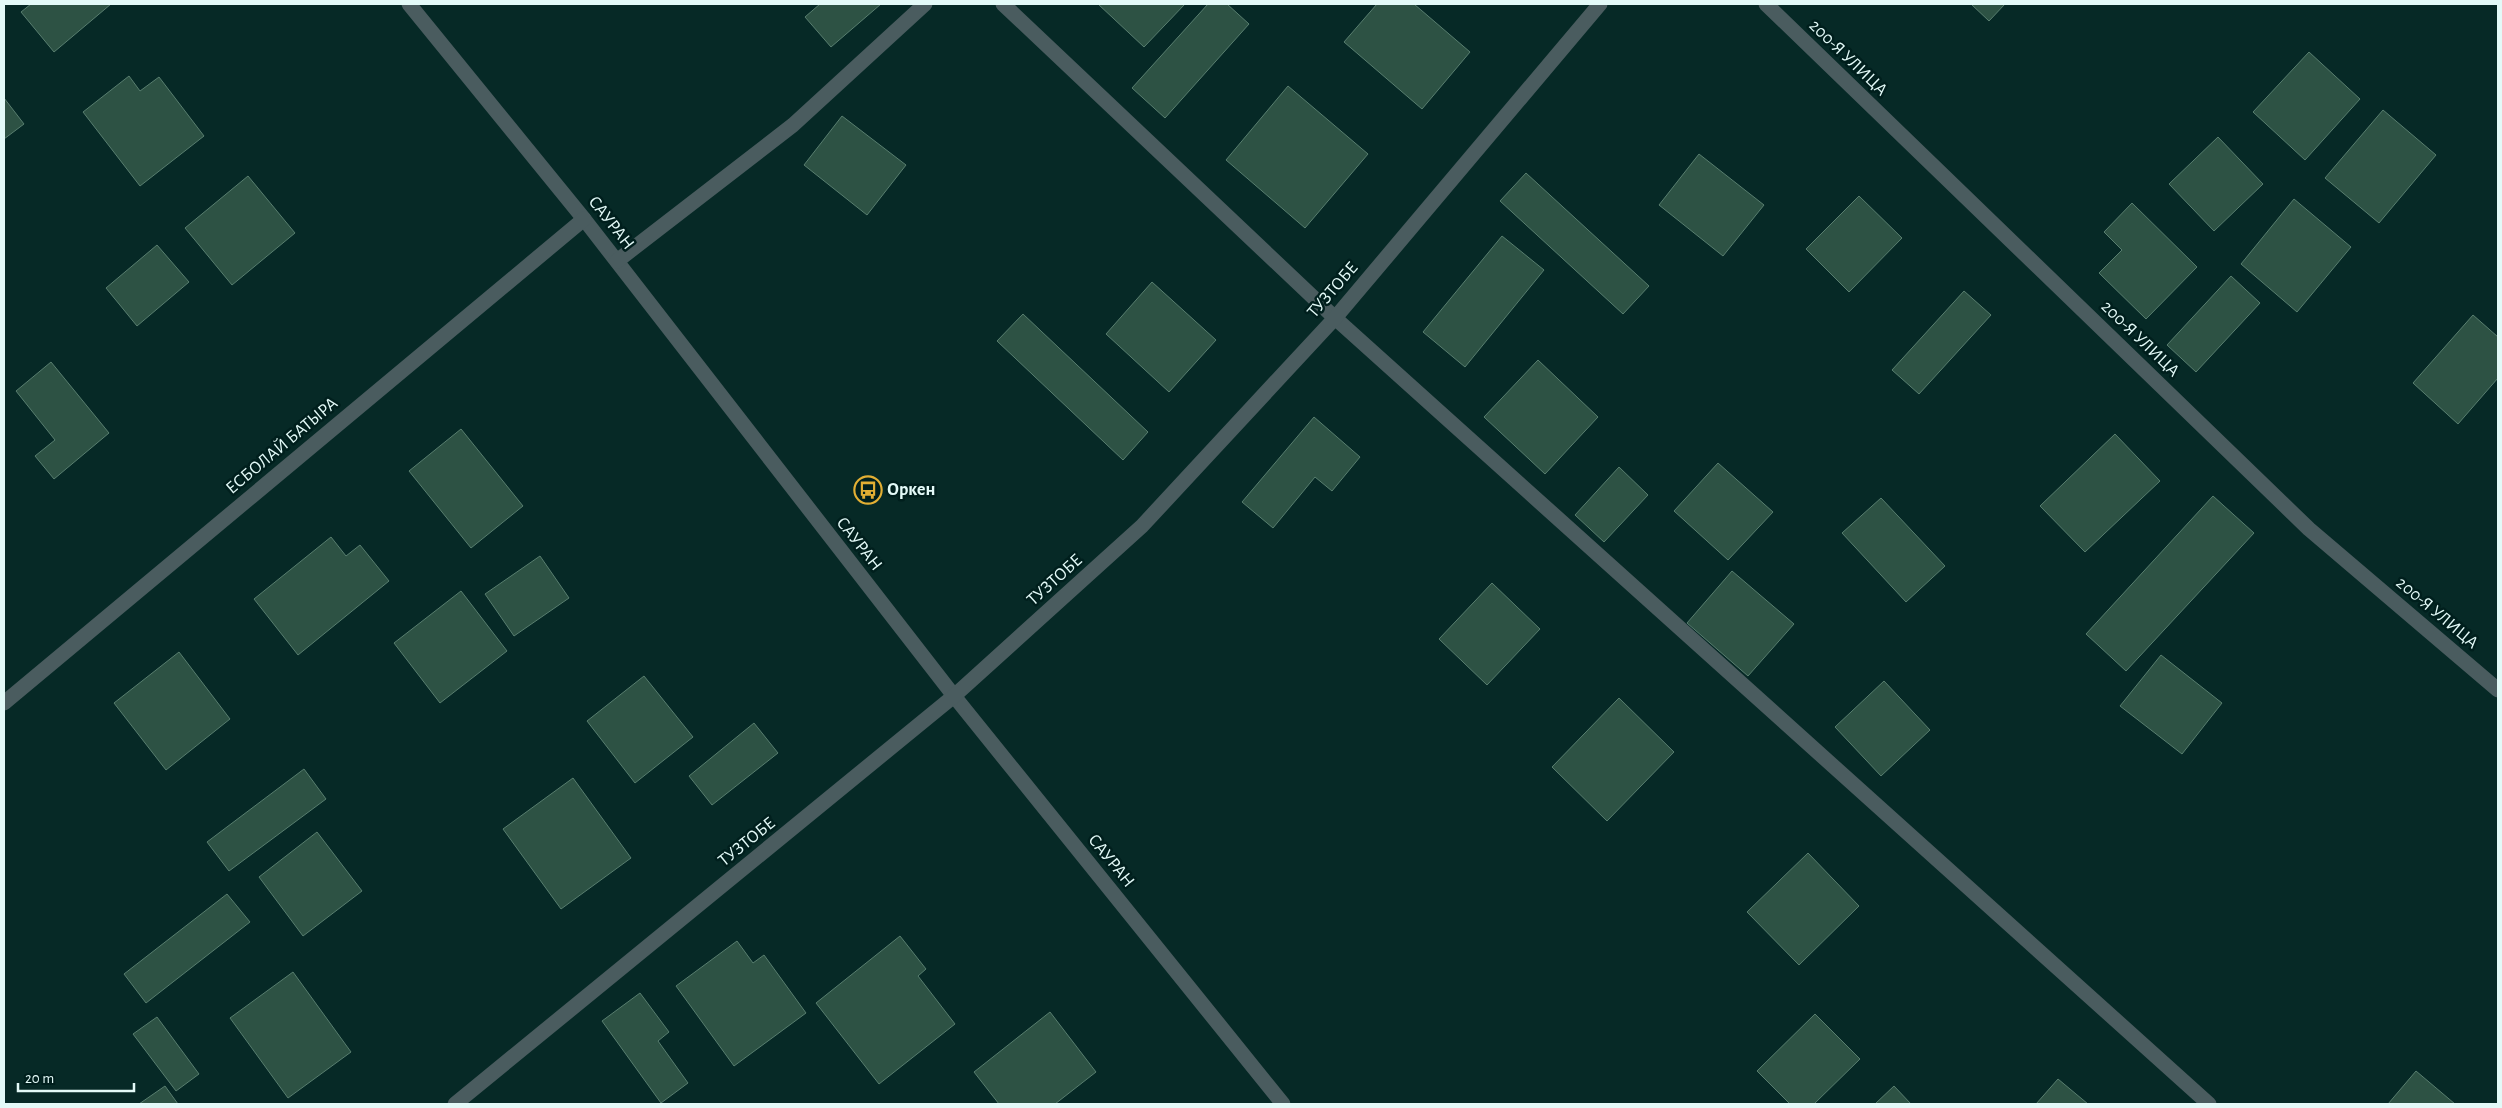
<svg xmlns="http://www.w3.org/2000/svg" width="2502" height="1108" font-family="'Alegreya Sans',sans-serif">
	<rect width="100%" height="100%" fill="#062926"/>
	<g fill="#2d5244" stroke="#587e6f">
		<path d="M31 4H111L54 52 21 12Z"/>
		<path d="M820 4H881L831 47 805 17Z"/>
		<path d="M1098 4H1185L1144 47Z"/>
		<path d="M1208 4H1227L1249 24 1165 118 1132 88Z"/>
		<path d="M1377 4H1414L1470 52 1422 109 1344 42Z"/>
		<path d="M1971 4H2005L1989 21Z"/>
		<path d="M2309 52 2360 99 2305 160 2253 112Z"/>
		<path d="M129 76 140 91 159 77 204 136 140 186 83 112Z"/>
		<path d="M1288 86 1368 154 1305 228 1226 160Z"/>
		<path d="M4 98 24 124 4 139Z"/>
		<path d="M2383 110 2436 155 2379 223 2325 178Z"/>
		<path d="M842 116 906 165 867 215 804 165Z"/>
		<path d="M2218 137 2263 184 2214 231 2169 184Z"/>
		<path d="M1699 154 1764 205 1723 256 1659 205Z"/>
		<path d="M1526 173 1649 286 1623 314 1500 201Z"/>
		<path d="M248 176 295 233 232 285 185 228Z"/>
		<path d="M1859 196 1902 238 1849 292 1806 249Z"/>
		<path d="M2294 199 2351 247 2297 312 2241 264Z"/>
		<path d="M2132 203 2197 267 2146 319 2099 273 2122 250 2104 232Z"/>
		<path d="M1502 236 1544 270 1465 367 1423 332Z"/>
		<path d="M157 245 189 282 137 326 106 288Z"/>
		<path d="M2231 276 2260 303 2196 372 2167 345Z"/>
		<path d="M1152 282 1216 340 1169 392 1106 334Z"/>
		<path d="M1964 291 1991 315 1919 394 1892 370Z"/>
		<path d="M1023 314 1148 432 1123 460 997 341Z"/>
		<path d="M2473 315 2498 337V378L2458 424 2413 383Z"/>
		<path d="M1538 360 1598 417 1545 474 1484 417Z"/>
		<path d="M51 362 109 433 54 479 35 456 55 440 16 391Z"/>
		<path d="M1314 417 1360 457 1332 491 1315 477 1273 528 1242 502Z"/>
		<path d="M461 429 523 506 471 548 409 471Z"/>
		<path d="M2115 434 2160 481 2085 552 2040 506Z"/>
		<path d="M1718 463 1773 512 1728 560 1674 511Z"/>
		<path d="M1619 467 1648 495 1604 542 1575 515Z"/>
		<path d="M2213 496 2254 533 2126 671 2086 634Z"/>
		<path d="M1881 498 1945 566 1906 602 1842 533Z"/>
		<path d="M331 537 346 556 360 545 389 581 298 655 254 599Z"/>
		<path d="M540 556 569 598 514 636 485 594Z"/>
		<path d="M1732 571 1794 624 1748 676 1687 623Z"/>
		<path d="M1492 583 1540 629 1487 685 1439 639Z"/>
		<path d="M461 591 507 651 440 703 394 643Z"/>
		<path d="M179 652 230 719 166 770 114 703Z"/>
		<path d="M2161 655 2222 703 2182 754 2120 706Z"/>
		<path d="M644 676 693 737 635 783 587 721Z"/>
		<path d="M1884 681 1930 730 1881 776 1835 727Z"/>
		<path d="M1619 698 1674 752 1607 821 1552 767Z"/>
		<path d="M754 723 778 753 712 805 689 776Z"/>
		<path d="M304 769 326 799 229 871 207 842Z"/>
		<path d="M573 778 631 858 561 909 503 829Z"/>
		<path d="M317 832 362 891 303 936 259 877Z"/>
		<path d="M1808 853 1859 906 1799 965 1747 912Z"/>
		<path d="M227 894 250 922 146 1003 124 974Z"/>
		<path d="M900 936 926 969 918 976 955 1024 879 1084 816 1003Z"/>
		<path d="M737 941 753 963 764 955 806 1013 734 1066 676 986Z"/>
		<path d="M293 972 351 1052 288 1098 230 1018Z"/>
		<path d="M640 993 669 1032 658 1041 688 1083 661 1103 602 1021Z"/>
		<path d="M1050 1012 1096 1072 1055 1104H999L974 1072Z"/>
		<path d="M1815 1014 1860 1059 1814 1104H1790L1757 1071Z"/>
		<path d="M157 1017 199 1074 176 1091 133 1034Z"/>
		<path d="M2416 1071 2455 1104H2388Z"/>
		<path d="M2058 1079 2088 1104H2036Z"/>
		<path d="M165 1086 178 1104H139Z"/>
		<path d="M1894 1086 1911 1104H1875Z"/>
	</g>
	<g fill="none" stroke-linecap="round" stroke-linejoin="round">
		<g stroke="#4a5c5f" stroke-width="15">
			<path d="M409 4 584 219 954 696 1283 1104"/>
			<path d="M1003 4 1335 318 2209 1104"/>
			<path d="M1766 4 2309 529 2498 690"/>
			<path d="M617 261 793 125 925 4"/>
			<path d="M4 703 584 219"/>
			<path d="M455 1104 954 696 1142 526 1335 318 1600 4"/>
		</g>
	</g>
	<defs>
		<g id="bus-ring" transform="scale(1.4375)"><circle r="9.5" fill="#001f1d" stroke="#e2af34" stroke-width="1.5"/><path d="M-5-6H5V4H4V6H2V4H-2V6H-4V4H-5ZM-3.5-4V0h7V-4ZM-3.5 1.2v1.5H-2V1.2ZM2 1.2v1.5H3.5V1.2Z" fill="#e2af34"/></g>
	</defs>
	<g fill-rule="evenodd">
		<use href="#bus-ring" x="868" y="490"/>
	</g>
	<g text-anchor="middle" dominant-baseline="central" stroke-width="5" stroke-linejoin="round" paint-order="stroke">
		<g font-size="18" fill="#e3faf8" stroke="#001f1d">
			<text transform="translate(1848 58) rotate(44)">200-Я УЛИЦА</text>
			<text transform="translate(611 223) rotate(52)">САУРАН</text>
			<text transform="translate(1333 290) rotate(-49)">ТУЗТОБЕ</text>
			<text transform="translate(2140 339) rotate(44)">200-Я УЛИЦА</text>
			<text transform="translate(282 446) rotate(-40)">ЕСБОЛАЙ БАТЫРА</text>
			<text transform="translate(859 544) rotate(52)">САУРАН</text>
			<text transform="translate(1055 580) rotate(-42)">ТУЗТОБЕ</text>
			<text transform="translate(2437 613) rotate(40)">200-Я УЛИЦА</text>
			<text transform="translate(747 842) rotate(-39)">ТУЗТОБЕ</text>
			<text transform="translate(1111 861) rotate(51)">САУРАН</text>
		</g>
		<g font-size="18" font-weight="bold" fill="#e3faf8" stroke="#001f1d" text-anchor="start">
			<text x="887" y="490">Оркен</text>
		</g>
	</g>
	<rect width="2502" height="1108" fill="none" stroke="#e3faf8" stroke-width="10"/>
	<path d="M18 1083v8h116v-8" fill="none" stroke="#e3faf8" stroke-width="2.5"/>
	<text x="25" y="1083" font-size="15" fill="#e3faf8" stroke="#001f1d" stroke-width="4" paint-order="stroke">20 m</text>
</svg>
